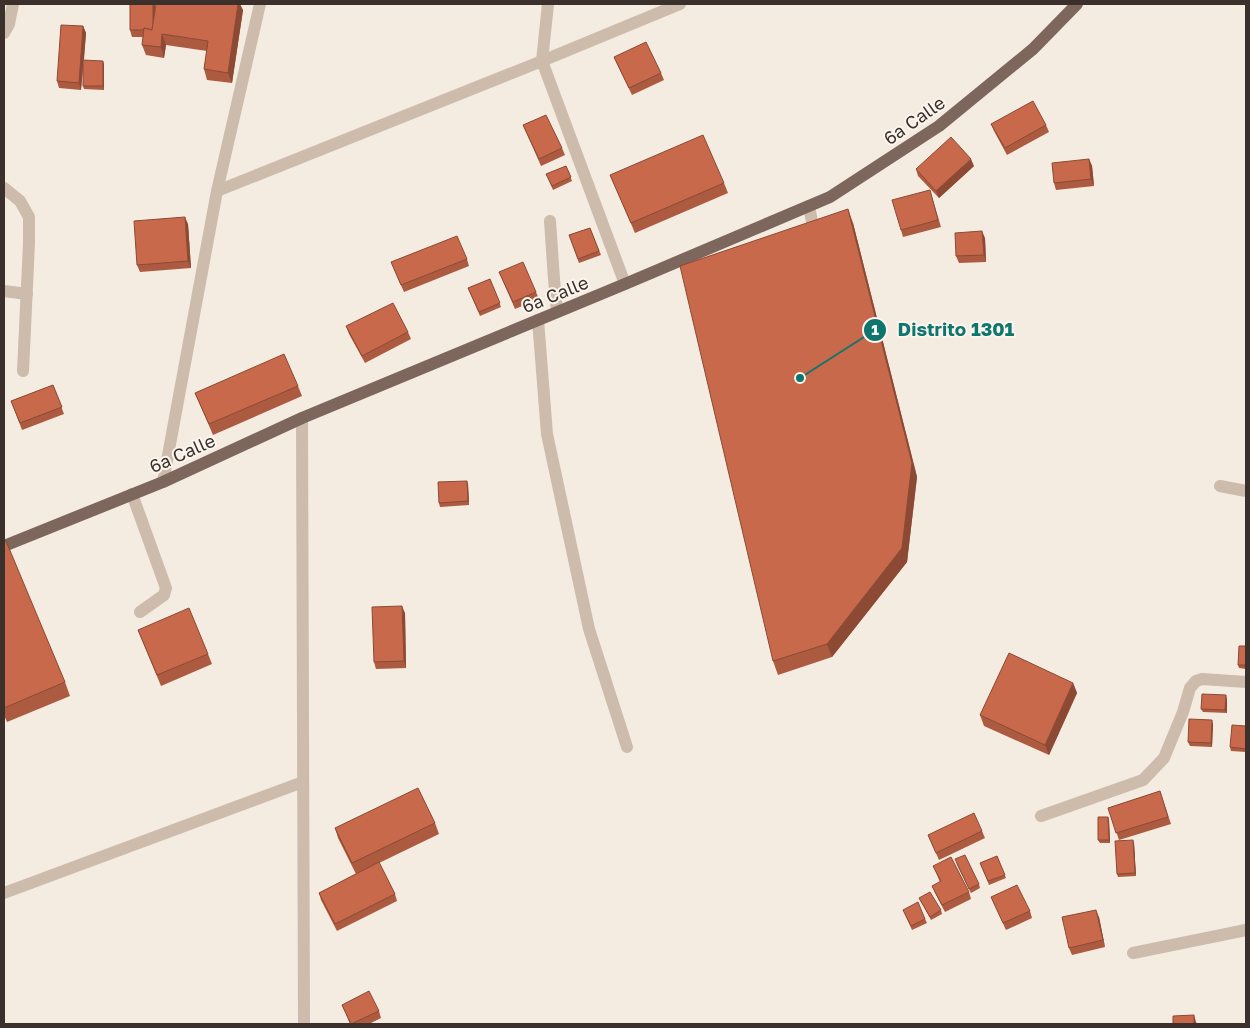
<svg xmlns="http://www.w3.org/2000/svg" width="1250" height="1028" font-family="'Golos Text',sans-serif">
	<rect width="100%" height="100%" fill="#f4ebe1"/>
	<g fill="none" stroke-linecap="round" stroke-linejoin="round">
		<g stroke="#cdbbac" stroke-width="12">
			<path d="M548 4 542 61 625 284"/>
			<path d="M4 33 9 24 13 4"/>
			<path d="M4 188 20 201 29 217V243L23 371"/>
			<path d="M217 191 542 61 680 4"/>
			<path d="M809 206 815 238"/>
			<path d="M550 221 554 279 557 312"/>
			<path d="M4 291 27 294"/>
			<path d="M538 320 547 434 589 629 627 747"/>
			<path d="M302 418 304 1024"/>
			<path d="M163 482 217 191 260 4"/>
			<path d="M1220 486 1246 491"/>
			<path d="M132 494 166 588 164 595 140 612"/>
			<path d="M1041 816 1143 780 1164 758 1183 712 1190 688 1196 681 1202 679 1246 682"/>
			<path d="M4 893 303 782"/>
			<path d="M1133 953 1246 930"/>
		</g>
		<path stroke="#7d675c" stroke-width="12" d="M4 546 163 482 302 418 625 284 830 197 939 126 1033 49 1077 4"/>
	</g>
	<g fill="#ac5a40">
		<path d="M155 4V7L243 10 232 83 207 80 204 69 207 51 166 45 164 58 146 55 142 45 143 37H132L130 30Z"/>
		<path d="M83 26 86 33 84 60 104 64V90L84 89 83 86V65L81 90 59 88 57 81Z"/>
		<path d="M614 57 661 73 664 80 632 95 617 64Z"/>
		<path d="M991 124 1046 125 1049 132 1007 155 994 131Z"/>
		<path d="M523 125 562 148 565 155 541 166Z"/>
		<path d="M1089 159 1092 166 1094 186 1056 190 1054 183Z"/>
		<path d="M566 166 572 181 553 190 546 174Z"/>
		<path d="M974 166 939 198 918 176 916 169Z"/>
		<path d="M610 175 724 183 728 193 635 233Z"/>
		<path d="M932 197 941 227 903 237 901 230Z"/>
		<path d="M853 223 917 477 907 562 832 657 778 675 773 661Z"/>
		<path d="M188 224 191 268 140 272 137 265Z"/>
		<path d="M590 228 601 255 579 263 569 235Z"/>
		<path d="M985 238 986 262 959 263 956 256Z"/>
		<path d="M467 259 469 266 404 292 394 269Z"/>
		<path d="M499 272 536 292 539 299 515 309Z"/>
		<path d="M490 279 501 307 480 316 468 288Z"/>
		<path d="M346 326 408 332 411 339 365 363 349 334Z"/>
		<path d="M53 385 64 414 22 430 11 401Z"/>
		<path d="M298 386 302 396 213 435 195 393Z"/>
		<path d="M468 484 469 505 440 507 439 503Z"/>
		<path d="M4 542 65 682 70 696 7 722 4 715Z"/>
		<path d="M405 613 406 668 376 669 374 662Z"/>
		<path d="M138 630 208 654 212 664 161 686Z"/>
		<path d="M1246 646V669L1239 668 1238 665Z"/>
		<path d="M1073 683 1077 693 1049 755 984 726 980 715Z"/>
		<path d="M1227 699V713L1203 712 1201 709Z"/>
		<path d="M1213 724 1212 747 1190 746 1188 742Z"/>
		<path d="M1246 726V752L1231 751 1230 747Z"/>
		<path d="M1160 791 1171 824 1119 840 1108 808Z"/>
		<path d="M1108 817 1109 820 1110 843H1100L1098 840Z"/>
		<path d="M435 823 439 834 379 863 395 894 397 901 337 931 321 900 319 893 356 874 338 838 335 828Z"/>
		<path d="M982 831 985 838 939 860 928 835Z"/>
		<path d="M1134 843 1136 876 1118 877 1117 874Z"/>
		<path d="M997 856 1006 878 989 885 980 863Z"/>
		<path d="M956 863 979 884 980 888 971 893Z"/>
		<path d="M933 866 969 892 971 899 945 912 935 893 932 886 940 882Z"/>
		<path d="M991 897 1030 911 1032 918 1006 930Z"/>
		<path d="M919 898 941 910 942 914 931 920Z"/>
		<path d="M903 910 925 919 927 923 912 930Z"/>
		<path d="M1099 917 1105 947 1072 955 1069 948Z"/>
		<path d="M342 1005 379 1011 381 1018 369 1024H350Z"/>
	</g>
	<g fill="#8c4a34">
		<path d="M153 4H155V37L153 30Z"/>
		<path d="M238 4H240L243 10 232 83 228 73Z"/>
		<path d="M83 26 86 33 81 90 79 83Z"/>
		<path d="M162 34 166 45 164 58 161 47Z"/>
		<path d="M103 61 104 64V90L103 86Z"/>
		<path d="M971 159 974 166 939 198 936 191Z"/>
		<path d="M1089 159 1092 166 1094 186 1091 179Z"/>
		<path d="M848 209 853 223 917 477 907 562 832 657 827 644Z"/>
		<path d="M185 217 188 224 191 268 188 261Z"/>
		<path d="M982 231 985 238 986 262 984 255Z"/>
		<path d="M467 481 468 484 469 505 468 501Z"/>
		<path d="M402 606 405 613 406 668 404 661Z"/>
		<path d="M1073 683 1077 693 1049 755 1045 745Z"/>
		<path d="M1226 695 1227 699V713L1225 710Z"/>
		<path d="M1212 720 1213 724 1212 747 1211 743Z"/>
		<path d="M1108 817 1109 820 1110 843 1109 840Z"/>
		<path d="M1133 840 1134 843 1136 876 1135 873Z"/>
		<path d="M1096 910 1099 917 1105 947 1103 940Z"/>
		<path d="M1194 1015 1196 1022 1197 1024H1194Z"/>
	</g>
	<g fill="#c8694b" stroke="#8c4a34">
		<path d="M130 4H153V24L152 30 144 28V30H130Z"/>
		<path d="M156 4H238L228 73 204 69 208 41 162 34 161 47 142 45 144 28 152 30Z"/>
		<path d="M61 25 83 26 79 83 57 81Z"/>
		<path d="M646 42 661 73 629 88 614 57Z"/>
		<path d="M83 60 103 61V86H83Z"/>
		<path d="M1033 101 1046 125 1005 148 991 124Z"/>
		<path d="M546 115 562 148 539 159 523 125Z"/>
		<path d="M703 135 724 183 631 223 610 175Z"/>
		<path d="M951 137 971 159 936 191 916 169Z"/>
		<path d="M1089 159 1091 179 1054 183 1052 163Z"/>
		<path d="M566 166 571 177 552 186 546 174Z"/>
		<path d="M930 190 938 220 901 230 892 200Z"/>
		<path d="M848 209 912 463 902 548 827 644 773 661 680 266Z"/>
		<path d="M185 217 188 261 137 265 134 221Z"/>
		<path d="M590 228 599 251 578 259 569 235Z"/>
		<path d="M982 231 984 255 956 256 955 233Z"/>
		<path d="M457 236 467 259 401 285 391 262Z"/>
		<path d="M523 262 536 292 513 302 499 272Z"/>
		<path d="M490 279 500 303 479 312 468 288Z"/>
		<path d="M393 303 408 332 362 356 346 326Z"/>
		<path d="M284 354 298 386 209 424 195 393Z"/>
		<path d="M53 385 62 407 20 423 11 401Z"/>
		<path d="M467 481 468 501 439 503 438 482Z"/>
		<path d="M6 541 65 682 4 708V542Z"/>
		<path d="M402 606 404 661 374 662 372 607Z"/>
		<path d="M189 608 208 654 157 675 138 630Z"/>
		<path d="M1239 646H1246V665H1238Z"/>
		<path d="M1009 653 1073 683 1045 745 980 715Z"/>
		<path d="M1202 694 1226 695 1225 710 1201 709Z"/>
		<path d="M1189 719 1212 720 1211 743 1188 742Z"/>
		<path d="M1232 725 1246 726V749L1230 747Z"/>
		<path d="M418 788 435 823 352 863 335 828Z"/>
		<path d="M1160 791 1168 817 1116 833 1108 808Z"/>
		<path d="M974 813 982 831 936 853 928 835Z"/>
		<path d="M1098 817H1108L1109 840H1098Z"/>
		<path d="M1133 840 1135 873 1117 874 1115 841Z"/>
		<path d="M965 855 979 884 969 889 955 859Z"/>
		<path d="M997 856 1005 875 988 881 980 863Z"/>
		<path d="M951 857 969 892 942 905 932 886 941 881 933 866Z"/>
		<path d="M379 862 395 894 335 924 319 893Z"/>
		<path d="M1017 885 1030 911 1003 923 991 897Z"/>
		<path d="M930 892 941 910 930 917 919 898Z"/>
		<path d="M918 902 925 919 911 926 903 910Z"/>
		<path d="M1096 910 1103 940 1069 948 1062 917Z"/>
		<path d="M369 991 379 1011 351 1024 342 1005Z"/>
		<path d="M1194 1015V1024H1173V1016Z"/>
	</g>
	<g text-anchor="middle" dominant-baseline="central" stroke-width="4" stroke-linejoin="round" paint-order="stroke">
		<g font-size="18" fill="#3b302b" stroke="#fbf5ee">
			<text transform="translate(914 120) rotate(-35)">6a Calle</text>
			<text transform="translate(555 294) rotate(-22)">6a Calle</text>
			<text transform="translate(182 453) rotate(-24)">6a Calle</text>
		</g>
	</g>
	<path fill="none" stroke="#0f766e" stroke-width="2" d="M800 378L875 330"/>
	<g fill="#0f766e" stroke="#fbf5ee" stroke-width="2">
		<circle cx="800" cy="378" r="5"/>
		<circle cx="875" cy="330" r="12"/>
	</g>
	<g font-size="15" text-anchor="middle" font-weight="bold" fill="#fff">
		<text x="875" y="335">1</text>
	</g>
	<g font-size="19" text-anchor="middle" font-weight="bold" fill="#0f766e" stroke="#fbf5ee" stroke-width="4" stroke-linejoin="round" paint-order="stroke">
		<text x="956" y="336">Distrito 1301</text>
	</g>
	<rect width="1250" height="1028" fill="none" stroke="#3b302b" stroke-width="10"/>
</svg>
